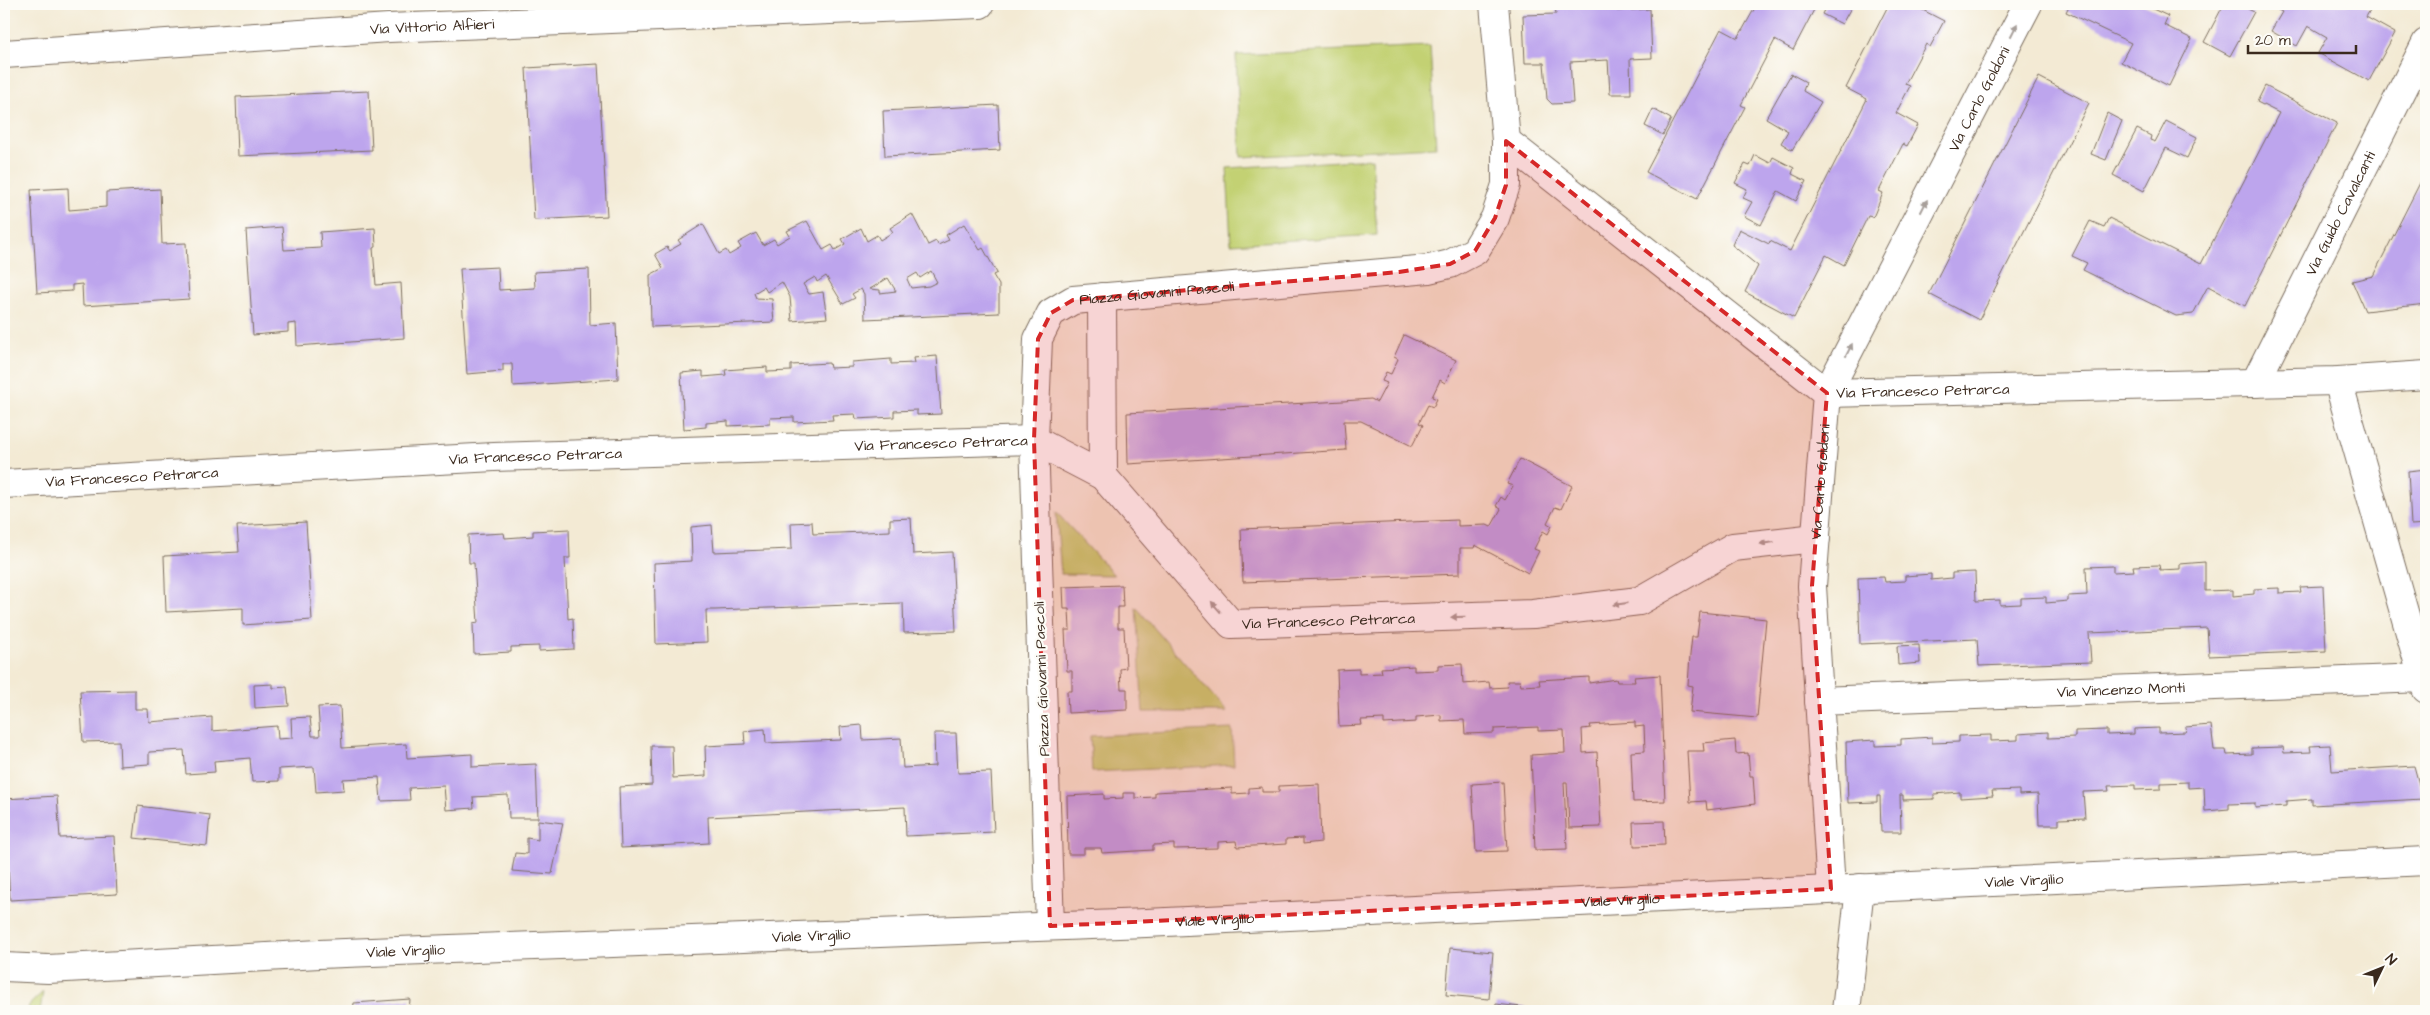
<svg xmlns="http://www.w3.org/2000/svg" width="2430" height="1015" font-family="'Architects Daughter',sans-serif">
	<rect width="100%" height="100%" fill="#fdfcf7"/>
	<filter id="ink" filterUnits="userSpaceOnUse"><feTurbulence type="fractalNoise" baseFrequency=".02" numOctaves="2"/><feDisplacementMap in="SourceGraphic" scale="10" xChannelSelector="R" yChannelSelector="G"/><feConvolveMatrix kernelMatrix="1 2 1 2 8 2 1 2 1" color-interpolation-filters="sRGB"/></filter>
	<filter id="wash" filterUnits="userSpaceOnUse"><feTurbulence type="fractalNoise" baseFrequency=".0096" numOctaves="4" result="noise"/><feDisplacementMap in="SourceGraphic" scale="20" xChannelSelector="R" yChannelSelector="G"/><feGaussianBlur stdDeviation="1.12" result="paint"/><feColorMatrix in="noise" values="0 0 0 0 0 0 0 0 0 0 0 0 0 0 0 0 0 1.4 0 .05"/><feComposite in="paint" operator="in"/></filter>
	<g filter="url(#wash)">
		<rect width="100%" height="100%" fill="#f3ead4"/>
		<g fill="#c3d173" stroke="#7f7e48">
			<path d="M1430 46 1436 147 1241 157 1236 55Z"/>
			<path d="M1372 159 1377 235 1231 244 1227 168Z"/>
			<path d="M1056 512 1114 575 1061 574Z"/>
			<path d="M1136 607 1227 712H1143Z"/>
			<path d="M1232 729 1234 765 1092 772 1090 736Z"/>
			<path d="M43 992 40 1011H28L29 1005Z"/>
		</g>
		<g id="blocks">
			<g fill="#bda5ed" fill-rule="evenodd">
				<path d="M1617 4V11L1650 9 1652 58 1630 59 1631 94H1610L1608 60 1570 62 1573 103 1552 104 1547 99 1544 63H1525L1523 15 1556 14 1555 6Z"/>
				<path d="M1757 4H1817L1793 50 1775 40 1741 105 1745 107 1697 199 1646 172 1721 29 1738 38Z"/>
				<path d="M1827 4H1853L1842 24 1822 14Z"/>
				<path d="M1889 4H1911L1944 21 1930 47 1926 44 1905 84 1910 86 1896 113 1918 125 1907 146 1903 144 1879 191 1883 193 1874 215 1872 217 1868 216 1844 265 1826 255 1794 318 1745 292 1758 266 1732 245 1739 229 1769 244 1770 241 1790 251 1867 99 1846 88Z"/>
				<path d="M2070 4H2142L2168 16 2164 25 2192 39 2169 86 2121 62 2131 43 2066 12Z"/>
				<path d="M2224 4H2247L2249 5 2248 9 2254 12 2230 56 2204 42Z"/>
				<path d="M2267 4H2357L2370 10 2366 17 2395 33 2369 81 2318 53 2327 37 2308 26 2297 46 2271 31 2282 12Z"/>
				<path d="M598 64 607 216 534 220 526 68Z"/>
				<path d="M1791 74 1806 82 1803 91 1821 102 1792 150 1781 143 1788 131 1766 118Z"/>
				<path d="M2039 77 2089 103 1979 320 1929 294Z"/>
				<path d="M2265 86 2337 123 2245 306 2208 286 2193 314 2176 316 2083 270 2087 263 2072 256 2090 221 2104 227 2109 218 2201 264 2279 113 2257 102Z"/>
				<path d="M369 91 372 150 238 156 236 97Z"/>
				<path d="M998 105 1000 150 885 156 883 111Z"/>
				<path d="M1653 109 1671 119 1663 135 1645 126Z"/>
				<path d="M2107 113 2122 121 2106 160 2091 154Z"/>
				<path d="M2166 121 2197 137 2187 158 2166 148 2144 191 2113 175 2137 129 2151 136 2150 140 2155 142Z"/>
				<path d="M1755 155 1770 163 1773 157 1794 168 1792 174 1806 181 1796 201 1778 191 1761 225 1744 216 1752 202 1743 198 1747 189 1735 183 1745 164 1750 166Z"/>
				<path d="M2426 171V304L2365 311 2352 281 2373 276Z"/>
				<path d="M68 188 69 210 106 207V192L160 189 162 244 186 243 189 299 83 306 82 284 72 285V291L37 293 31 190Z"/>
				<path d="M912 214 928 245 936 241 938 245 949 240 946 235 964 224 980 250 983 248 997 273 993 275 999 285V313L865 319 864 294 861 289 852 294 855 298 843 304 826 276 817 282 815 277 803 284 809 294 823 292 827 318 792 321 790 297 782 282 767 292 764 287 754 293 756 298 772 299 774 322 651 327 650 275 663 268 655 254 667 247 670 251 674 248 681 244 678 240 703 224 719 254 726 250 729 255 741 248 738 243 756 233 763 245 774 239 777 244 790 236 787 231 807 221 823 250 832 245 835 250 845 244 842 239 861 228 867 241 877 235 880 240 893 232 890 228ZM931 271 937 282 929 286 911 288 907 279 917 273 920 278ZM888 278 896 291 880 293V290L870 289Z"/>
				<path d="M282 227 284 250 321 248 320 232 375 228 376 247 373 248 376 285 401 283 404 338 297 346 296 323 288 324V332L253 335 246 230Z"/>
				<path d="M498 267 499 290 535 288 534 272 589 269 590 325 616 323 618 379 513 386 512 364H503V371L467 374 460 269Z"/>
				<path d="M1404 335 1456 360 1445 383 1440 380 1432 397 1437 399 1433 407 1428 405 1419 423 1423 425 1412 446 1361 421H1344L1346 450 1128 464 1127 413 1343 401 1371 399 1377 402 1387 383 1382 381 1386 372 1391 374 1398 359 1394 357Z"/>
				<path d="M937 356 941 414 917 415V410L894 411V417L856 419 855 414 832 415 833 420 794 422V417L770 418V424L728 426V421L706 423V427L684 429 681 373 703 371V377L726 375 725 370 767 367V372L791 371V365L829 363 830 368 852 367V362L891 359V364L914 363 913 358Z"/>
				<path d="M1520 459 1572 486 1561 509 1555 507 1547 523 1552 526 1548 534 1543 531 1534 549 1539 551 1528 573 1475 545 1474 548H1460V574L1243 582 1241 529 1458 520V526L1487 525 1491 527 1501 509 1496 506 1501 497 1505 500 1513 486 1507 484Z"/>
				<path d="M2426 469V524L2411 525 2408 471Z"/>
				<path d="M911 518 913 554 952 552 956 631 904 633 903 603 715 610H706L707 642 656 644 654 563 692 561 691 527 712 525 714 552 792 549 791 523 812 522 813 534 890 531V519Z"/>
				<path d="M306 522 312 620 243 625V608L166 612 164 556 239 552 237 526Z"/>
				<path d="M569 529 570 558H565L568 619 573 618 574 649 539 651V646L511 647V652L474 654 473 624 478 623 474 563H469L468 535 504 533 505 538 533 536V531Z"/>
				<path d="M2205 562V591L2233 590V596L2254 594V589L2279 588V593L2301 592 2300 587 2323 586 2326 651 2209 656 2207 628 2089 633 2091 662 1979 666 1977 639 1860 644 1858 578 1884 577 1885 582 1905 581V576L1931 574V580L1952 578V573L1975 572 1976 601 2000 600V605L2021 604V598L2046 597V603L2068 601V596L2087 595 2086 567 2113 566V572L2134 571 2133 566 2159 565 2160 570 2180 569V564Z"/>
				<path d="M1122 585 1123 607H1118V628H1124L1126 668 1120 669 1121 689H1127V710L1068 713 1067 691H1072V671H1067L1065 630H1070L1069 609H1064L1063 587Z"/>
				<path d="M1700 612 1766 619 1757 718 1690 712 1693 686 1688 685 1690 655 1692 637H1697Z"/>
				<path d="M1919 645 1920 663 1898 665 1897 646Z"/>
				<path d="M1462 664 1463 684 1489 682 1490 688 1508 687 1507 681H1520L1521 686 1540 685 1539 680 1589 677V683L1616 679 1617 682H1635L1634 677 1660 675 1665 801 1633 802 1631 752 1645 751 1644 726 1635 727V722L1590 725 1591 728 1582 729 1583 753 1597 752 1601 827 1569 828 1567 782H1564L1567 849 1535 850 1531 755 1565 753 1564 730 1538 731V727L1494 729V733L1465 734 1464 720 1441 721V715L1416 717V722L1384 724V719L1361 720 1362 725 1339 726 1337 670 1359 669V674L1382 673 1381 668 1414 666V671L1438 670V665Z"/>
				<path d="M273 684V688L287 687 289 706 255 708 254 685Z"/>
				<path d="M135 690V709H148L149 722 212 717V731L277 726 278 739 292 738 291 718 310 717 312 736H320L318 707 340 706 342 748 406 744 407 758 472 754V767L536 764 538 818H509L508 795 473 797 474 808 446 810 444 786 409 788 410 800 381 801 379 777 343 779 344 790 316 792 314 767 279 769V781L252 782 250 758 214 761 215 772 186 774 184 750 149 752V764L120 766 119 741 83 742 80 691Z"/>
				<path d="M862 725 863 740 901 738 903 768 935 766 934 733H956L958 773 991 772 994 832 906 836 905 807 708 817 709 843 621 848 619 787 652 785 651 746H672L673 778 706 776 705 746 745 744 744 731 765 729 766 743 841 740 840 727Z"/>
				<path d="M2211 725 2214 750H2226L2227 755 2252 754V748L2283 747 2284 753 2311 752 2310 746 2330 745 2332 771 2414 766 2423 799 2312 805V799L2286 801V806L2255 808V803L2229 804V809L2205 811 2204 787 2188 788V782L2161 783V789L2135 790V785L2108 786 2109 791 2083 792 2085 818 2059 819V825H2039L2038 794 2019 795V790L1992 791 1993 796 1960 798V792L1934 794V799L1903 800V795H1900L1901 832H1881L1880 796H1877V802L1848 803 1846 742 1875 740V746L1901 745V739L1932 737V743L1959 742V736L1991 735V741L2018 740V734L2048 732V738L2075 737V731L2107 730V735L2134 734V729L2159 728V733L2186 732 2185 727Z"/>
				<path d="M1735 740 1736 754 1748 753 1750 776H1753L1755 804 1707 810 1706 801 1690 802 1687 751H1704L1703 743Z"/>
				<path d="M1503 782 1507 851 1476 852 1472 784Z"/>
				<path d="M1319 784 1321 842 1303 844V838L1286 839V844L1237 847 1236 841 1218 842V848L1174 849V844L1153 845V850L1102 853 1101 848H1084V854H1068L1067 796 1104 794V799L1123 798V793H1135V798L1155 797V792L1232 788V794L1249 793V788L1262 787V792H1279V786Z"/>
				<path d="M57 796 60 838 114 836 117 894 10 900 4 799Z"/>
				<path d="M138 806 210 815 207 846 134 838Z"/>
				<path d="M538 820 563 823 552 874 512 871 515 853 527 854V838L538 840Z"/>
				<path d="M1664 821 1665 845 1634 846 1633 822Z"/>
				<path d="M1450 948 1493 952 1489 999 1446 995Z"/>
				<path d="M410 999 409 1011H353L354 1003Z"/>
				<path d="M1496 1004 1546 1010V1011H1495Z"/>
				<path d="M1253 1007 1276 1010V1011H1253Z"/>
			</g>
		</g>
	</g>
	<g filter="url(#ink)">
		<use href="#blocks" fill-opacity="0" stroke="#7b6d5e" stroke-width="1"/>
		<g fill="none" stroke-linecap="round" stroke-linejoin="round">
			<g stroke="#7b6d5e" stroke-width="30">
				<g id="street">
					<path id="s1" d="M4 54 389 28 980 4"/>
					<path id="s2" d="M1506 141 1827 393 2338 381 2426 375"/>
					<path d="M1102 297 1103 476"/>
					<path d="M2338 381 2426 689"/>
					<path id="s3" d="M2255 383 2426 43"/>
					<path id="s4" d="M4 484 494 457 1034 440 1103 476 1231 624 1533 614 1639 601 1733 547 1816 538"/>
					<path id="s5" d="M1819 701 2423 678"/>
					<path id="s6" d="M1831 889 1812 586 1827 393 2028 4"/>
					<path id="s7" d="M1050 926 1034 440 1038 339 1051 313 1073 300 1429 269 1450 264 1475 251 1495 218 1506 185V141L1494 4"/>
					<path id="s8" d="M4 967 48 969 319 954 1146 923 2426 861"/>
					<path d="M1846 1011 1860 888"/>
				</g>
			</g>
			<use href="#street" stroke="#fff" stroke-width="28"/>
		</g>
		<defs><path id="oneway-solid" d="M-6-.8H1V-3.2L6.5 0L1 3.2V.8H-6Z" transform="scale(1.25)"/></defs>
		<g fill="#a79f9a">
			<use href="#oneway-solid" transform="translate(2014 30) rotate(-63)"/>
			<use href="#oneway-solid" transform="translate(1924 206) rotate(-63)"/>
			<use href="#oneway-solid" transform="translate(1849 350) rotate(-63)"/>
			<use href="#oneway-solid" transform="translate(1767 543) rotate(173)"/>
			<use href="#oneway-solid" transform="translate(1620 604) rotate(173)"/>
			<use href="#oneway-solid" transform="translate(1216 607) rotate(-131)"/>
			<use href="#oneway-solid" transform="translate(1458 617) rotate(178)"/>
		</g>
	</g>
	<path fill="#d62828" fill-opacity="0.2" stroke="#d62828" stroke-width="4" stroke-dasharray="10 6" stroke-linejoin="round" d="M1506 141 1827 393 1812 586 1831 889 1050 926 1034 440 1038 339 1051 313 1073 300 1399 272 1450 264 1475 251 1495 218 1506 185Z"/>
	<g text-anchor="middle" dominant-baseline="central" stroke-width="4.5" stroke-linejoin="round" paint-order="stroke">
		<g font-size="15" fill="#3b2a1e" stroke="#fdfcf7">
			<text stroke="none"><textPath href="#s1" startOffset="429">Via Vittorio Alfieri</textPath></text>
			<text stroke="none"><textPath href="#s6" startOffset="828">Via Carlo Goldoni</textPath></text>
			<text stroke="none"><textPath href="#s3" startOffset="190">Via Guido Cavalcanti</textPath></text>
			<text stroke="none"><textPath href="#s7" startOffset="726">Piazza Giovanni Pascoli</textPath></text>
			<text stroke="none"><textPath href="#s2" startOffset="504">Via Francesco Petrarca</textPath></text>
			<text stroke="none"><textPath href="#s4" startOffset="938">Via Francesco Petrarca</textPath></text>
			<text stroke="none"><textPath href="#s4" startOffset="532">Via Francesco Petrarca</textPath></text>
			<text stroke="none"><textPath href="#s4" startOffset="128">Via Francesco Petrarca</textPath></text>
			<text stroke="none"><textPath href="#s6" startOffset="408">Via Carlo Goldoni</textPath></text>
			<text stroke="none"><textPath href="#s4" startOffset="1402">Via Francesco Petrarca</textPath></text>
			<text transform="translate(1042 679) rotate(-92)">Piazza Giovanni Pascoli</text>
			<text stroke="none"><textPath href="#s5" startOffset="302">Via Vincenzo Monti</textPath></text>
			<text stroke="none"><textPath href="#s8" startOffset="2022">Viale Virgilio</textPath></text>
			<text stroke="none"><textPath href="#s8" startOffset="1618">Viale Virgilio</textPath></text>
			<text stroke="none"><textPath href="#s8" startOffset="1212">Viale Virgilio</textPath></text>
			<text stroke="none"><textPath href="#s8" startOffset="808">Viale Virgilio</textPath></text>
			<text stroke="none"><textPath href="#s8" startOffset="402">Viale Virgilio</textPath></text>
		</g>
	</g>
	<rect width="2430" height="1015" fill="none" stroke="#fdfcf7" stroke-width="20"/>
	<g transform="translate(2382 968) rotate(47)" stroke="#fdfcf7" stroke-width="4" paint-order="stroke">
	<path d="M0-4L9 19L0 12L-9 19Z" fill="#3b2a1e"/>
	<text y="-8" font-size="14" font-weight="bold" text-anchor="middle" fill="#3b2a1e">N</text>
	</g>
	<path d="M2248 45v8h108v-8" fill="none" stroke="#3b2a1e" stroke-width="2.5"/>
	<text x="2255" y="45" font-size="15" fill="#3b2a1e" stroke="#fdfcf7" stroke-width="4" paint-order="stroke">20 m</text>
</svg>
